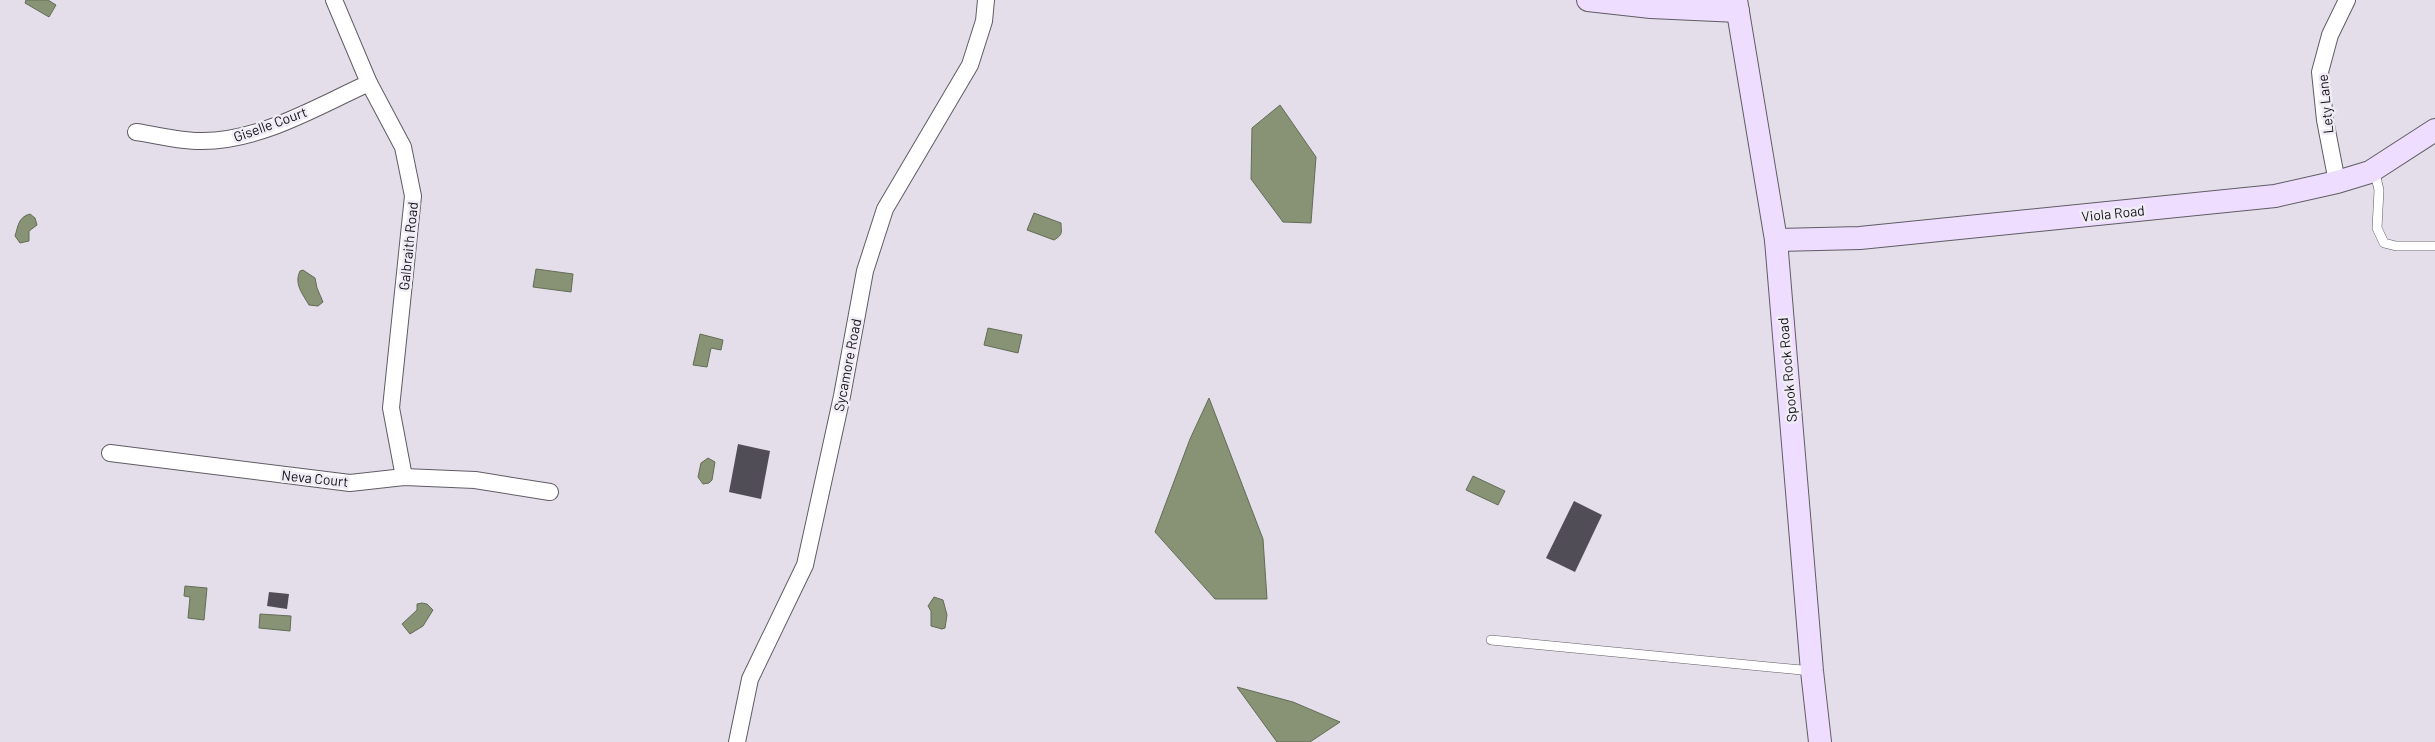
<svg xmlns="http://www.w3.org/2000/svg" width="2435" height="742" font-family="Barlow,sans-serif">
	<rect width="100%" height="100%" fill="#e3dee9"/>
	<g fill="#879374" stroke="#646c58">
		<path d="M26 0H48L56 5 49 17 25 3Z"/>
		<path d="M1280 105 1316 157 1311 223 1283 222 1251 179 1252 128Z"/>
		<path d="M1034 213 1061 223C1061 232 1064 234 1054 240L1027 230Z"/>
		<path d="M30 214 35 218 37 225 29 231V241L20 243 15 236C18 227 18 217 30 214Z"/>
		<path d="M536 269 573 274 571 292 533 287Z"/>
		<path d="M303 270 315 278 317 288 323 302 318 306 309 305C302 293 294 284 300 271Z"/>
		<path d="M988 328 1022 335 1018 353 984 345Z"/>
		<path d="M700 334 723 340 721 350 711 348 707 367 693 365Z"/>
		<path d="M1209 398 1263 539 1267 599H1215L1155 532 1190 439Z"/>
		<path d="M708 458 715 462 712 480 709 483 703 484 698 477 701 463Z"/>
		<path d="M1473 476 1505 491 1498 505 1466 490Z"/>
		<path d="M185 586 207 588 204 620 188 618 190 597 184 596Z"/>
		<path d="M934 597 943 600 947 615 945 628 942 629 931 626V611L928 606Z"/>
		<path d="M422 603 427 604 433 610 423 626 410 634 402 624 417 610V604Z"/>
		<path d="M260 614 291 616 290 631 259 628Z"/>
		<path d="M1237 687 1293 702 1340 722 1310 742H1277Z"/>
	</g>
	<g fill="#514d56">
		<path d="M738 444 770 451 761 499 729 492Z"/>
		<path d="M1574 501 1602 515 1575 572 1546 558Z"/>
		<path d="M269 592 289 594 287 609 267 606Z"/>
	</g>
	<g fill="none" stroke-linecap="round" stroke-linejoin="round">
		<g stroke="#605c65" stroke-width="10">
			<g id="lane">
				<path d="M2374 169 2379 190 2377 228 2384 243 2396 246H2435"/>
				<path d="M1491 640 1812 671"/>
			</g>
		</g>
		<g stroke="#605c65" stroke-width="18">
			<g id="street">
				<path d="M334 0 369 83 403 147 413 196 391 408 404 477"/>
				<path d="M136 132C157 135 179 141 200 141 259 142 316 107 369 83"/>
				<path d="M2337 182 2325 120 2320 72 2330 35 2347 0"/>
				<path d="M110 453 350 483 404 477 475 480 550 492"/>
				<path d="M737 742 750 679 805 565 842 396 865 271 885 209 970 65 984 21 986 0"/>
			</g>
		</g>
		<g stroke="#605c65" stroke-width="24">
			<g id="secondary">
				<path d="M1588 0 1651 7 1738 11"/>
				<path d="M1736 0 1776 240 1812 671 1820 742"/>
				<path d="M1776 240 1860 238 2275 196 2337 182 2370 172 2435 130"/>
			</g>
		</g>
		<use href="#lane" stroke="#fff" stroke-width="9"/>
		<use href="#street" stroke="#fff" stroke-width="16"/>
		<use href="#secondary" stroke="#eeddfe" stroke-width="22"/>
	</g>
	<g text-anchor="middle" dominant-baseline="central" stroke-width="5" stroke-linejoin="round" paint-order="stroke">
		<g font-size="14" fill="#131115" stroke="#f0ecf6">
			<text transform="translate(2325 104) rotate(-96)">Lety Lane</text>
			<text transform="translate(270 124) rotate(-20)">Giselle Court</text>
			<text transform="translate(2113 213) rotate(-6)">Viola Road</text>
			<text transform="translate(408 246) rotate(-84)">Galbraith Road</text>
			<text transform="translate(847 365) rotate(-79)">Sycamore Road</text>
			<text transform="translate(1787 370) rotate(-95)">Spook Rock Road</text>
			<text transform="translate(315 478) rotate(6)">Neva Court</text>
		</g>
	</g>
</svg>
